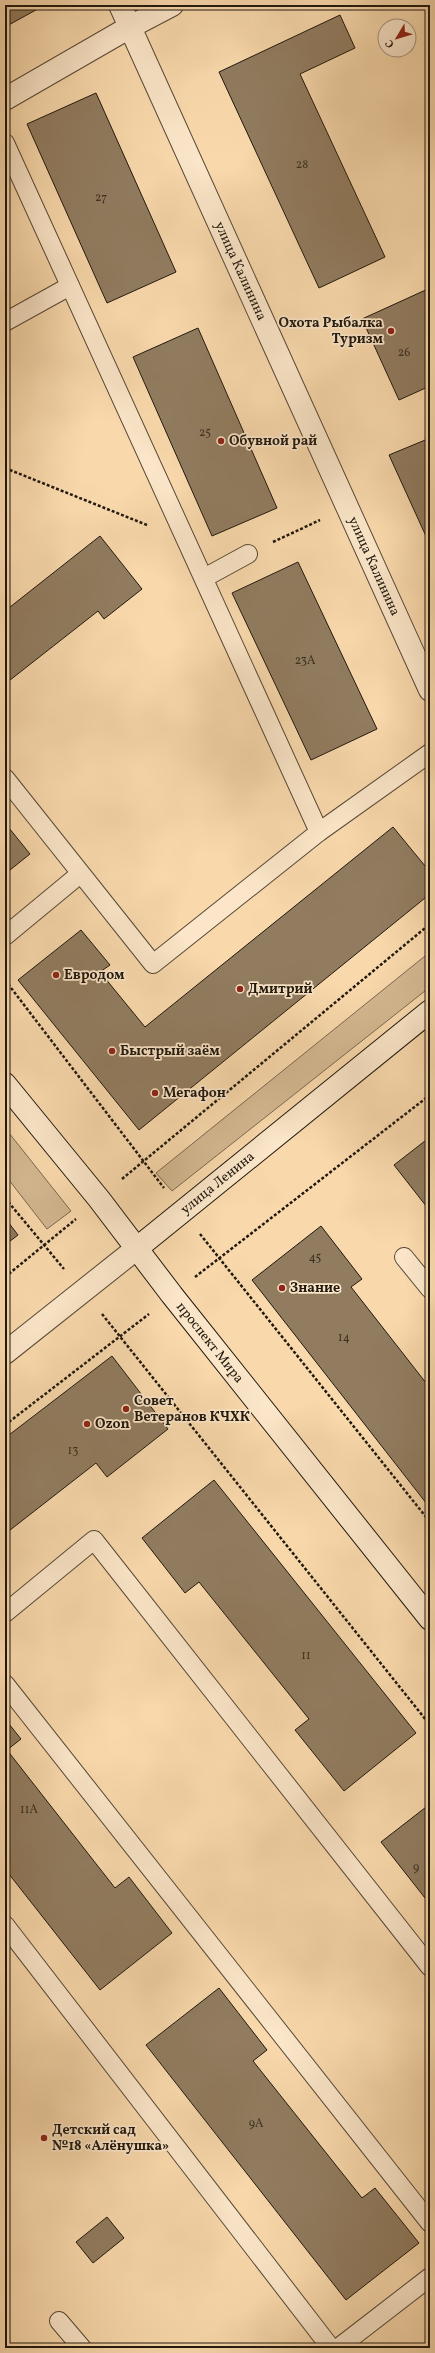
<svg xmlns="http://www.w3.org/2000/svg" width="435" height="2353" font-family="Vollkorn,serif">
	<rect width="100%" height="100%" fill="#f9d9ac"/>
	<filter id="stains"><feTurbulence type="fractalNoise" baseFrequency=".005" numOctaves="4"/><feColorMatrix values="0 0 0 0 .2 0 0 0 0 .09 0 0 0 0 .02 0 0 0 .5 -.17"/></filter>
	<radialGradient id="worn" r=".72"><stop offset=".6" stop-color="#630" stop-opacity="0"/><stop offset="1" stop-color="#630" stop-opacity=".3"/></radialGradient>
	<g fill="#d4b891" stroke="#7a6850">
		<path d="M430 952V987L172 1191 156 1173Z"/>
		<path d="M5 1128 71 1211 47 1229 5 1175Z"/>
	</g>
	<g fill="#917c60" stroke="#20180e">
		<path d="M5 5H45L5 27Z"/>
		<path d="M340 15 355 48 300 74 385 257 319 288 219 72Z"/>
		<path d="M96 93 176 272 107 303 27 124Z"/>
		<path d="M430 288V386L399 400 362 319Z"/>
		<path d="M198 328 277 508 212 536 133 357Z"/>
		<path d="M430 438V545L389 455Z"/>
		<path d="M100 536 142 589 104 619 98 611 5 684V611Z"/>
		<path d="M298 562 377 729 311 760 232 593Z"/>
		<path d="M5 823 30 854 5 874Z"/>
		<path d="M393 827 430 872V894L139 1130 18 980 81 930 110 965 100 972 145 1027Z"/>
		<path d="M430 1137V1211L394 1165Z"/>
		<path d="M5 1218 18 1235 5 1245Z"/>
		<path d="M321 1226 362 1279 351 1287 430 1388V1508L252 1280Z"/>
		<path d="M112 1356 168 1429 107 1477 96 1463 5 1534V1438Z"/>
		<path d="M214 1480 416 1733 344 1791 295 1730 309 1719 199 1582 185 1593 142 1538Z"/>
		<path d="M5 1719 21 1739 7 1750 115 1888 129 1877 172 1933 100 1990 5 1869Z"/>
		<path d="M430 1804V1893L425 1898 381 1842Z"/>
		<path d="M219 1988 267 2050 253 2061 362 2198 375 2188 419 2243 346 2300 146 2045Z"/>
		<path d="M107 2217 124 2238 93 2263 76 2242Z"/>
	</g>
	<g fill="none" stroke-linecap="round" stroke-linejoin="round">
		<g stroke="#564836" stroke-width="20">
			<g id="service">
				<path d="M5 143 319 832"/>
				<path d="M5 322 70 286"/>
				<path d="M204 578 248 554"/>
				<path d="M5 778 153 964 319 832 430 753"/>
				<path d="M5 936 80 874"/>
				<path d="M404 1257 430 1289"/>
				<path d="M5 1613 94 1540 430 1967"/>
				<path d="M5 1684 430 2223"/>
				<path d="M5 1925 331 2348"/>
				<path d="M59 2321 82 2348"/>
				<path d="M338 2348 430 2277"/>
			</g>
		</g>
		<g stroke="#564836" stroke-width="24">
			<g id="minor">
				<path id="s1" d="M120 5 430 690"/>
				<path d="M5 99 130 27 172 5"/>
			</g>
		</g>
		<g stroke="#564836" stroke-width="24">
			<path id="tertiary" d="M5 1353 136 1249"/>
		</g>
		<g stroke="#20180e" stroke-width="24">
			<g id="secondary">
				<path id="s2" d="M5 1084 99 1199 172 1295 430 1619"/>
				<path id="s3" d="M136 1249 430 1011"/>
			</g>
		</g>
		<g stroke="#20180e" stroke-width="2.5" stroke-dasharray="3 2" stroke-linecap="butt">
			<path d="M5 468 147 525"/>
			<path d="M273 542 320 520"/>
			<path d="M5 980 164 1188"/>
			<path d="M122 1179 430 924"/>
			<path d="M5 1198 64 1269"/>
			<path d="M200 1234 430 1522"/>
			<path d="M5 1277 76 1219"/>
			<path d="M195 1277 430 1095"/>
			<path d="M102 1314 430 1725"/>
			<path d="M5 1425 149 1314"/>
		</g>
		<use href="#service" stroke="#fbe6c9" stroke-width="18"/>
		<use href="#minor" stroke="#fbe6c9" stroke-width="22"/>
		<use href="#tertiary" stroke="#fbe6c9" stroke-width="22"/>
		<use href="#secondary" stroke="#fbe6c9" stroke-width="22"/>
	</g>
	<g fill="#8f2418" stroke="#fbe6c9" stroke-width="1.5">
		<circle cx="391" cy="331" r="4"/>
		<circle cx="221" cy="441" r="4"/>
		<circle cx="56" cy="975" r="4"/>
		<circle cx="240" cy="989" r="4"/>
		<circle cx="112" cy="1051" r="4"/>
		<circle cx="155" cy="1093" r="4"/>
		<circle cx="282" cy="1288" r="4"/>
		<circle cx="126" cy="1409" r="4"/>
		<circle cx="87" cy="1424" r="4"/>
		<circle cx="44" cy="2138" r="4"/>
	</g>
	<g text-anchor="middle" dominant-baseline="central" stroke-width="3.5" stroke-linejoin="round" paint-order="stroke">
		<g font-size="12" fill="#3c3122">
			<text x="302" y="165">28</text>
			<text x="101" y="198">27</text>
			<text x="404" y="353">26</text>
			<text x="205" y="433">25</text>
			<text x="305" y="661">23А</text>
			<text x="315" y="1258">45</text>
			<text x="344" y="1338">14</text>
			<text x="73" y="1451">13</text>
			<text x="306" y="1656">11</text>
			<text x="29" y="1810">11А</text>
			<text x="416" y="1868">9</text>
			<text x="256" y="2124">9А</text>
		</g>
		<g font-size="14" fill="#20180e" stroke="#fbe6c9">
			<text stroke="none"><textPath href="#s1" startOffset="292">улица Калинина</textPath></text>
			<text stroke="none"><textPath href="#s1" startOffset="616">улица Калинина</textPath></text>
			<text stroke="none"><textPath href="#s3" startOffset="105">улица Ленина</textPath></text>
			<text stroke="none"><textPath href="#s2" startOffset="330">проспект Мира</textPath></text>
		</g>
		<g font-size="14" font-weight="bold" fill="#20180e" stroke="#fbe6c9" text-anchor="start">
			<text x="383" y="323" text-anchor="end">Охота Рыбалка<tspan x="383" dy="16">Туризм</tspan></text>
			<text x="229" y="441">Обувной рай</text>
			<text x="64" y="975">Евродом</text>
			<text x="248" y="989">Дмитрий</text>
			<text x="120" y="1051">Быстрый заём</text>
			<text x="163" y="1093">Мегафон</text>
			<text x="290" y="1288">Знание</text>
			<text x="134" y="1401">Совет<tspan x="134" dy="16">Ветеранов КЧХК</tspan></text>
			<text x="95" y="1424">Ozon</text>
			<text x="52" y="2130">Детский сад<tspan x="52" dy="16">№18 «Алёнушка»</tspan></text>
		</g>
	</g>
	<rect width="435" height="2353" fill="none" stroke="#f9d9ac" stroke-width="20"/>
	<rect x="6" y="6" width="423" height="2341" fill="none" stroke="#20180e" stroke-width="2"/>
	<rect x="10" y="10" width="415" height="2333" fill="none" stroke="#20180e"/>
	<g transform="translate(397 38) rotate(232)"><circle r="19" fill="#fbe6c9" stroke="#a3947e"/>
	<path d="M0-3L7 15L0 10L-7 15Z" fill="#8f2418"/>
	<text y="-6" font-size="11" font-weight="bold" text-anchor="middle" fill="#20180e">С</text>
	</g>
	<rect width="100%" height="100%" filter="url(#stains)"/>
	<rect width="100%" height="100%" fill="url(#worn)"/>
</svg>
